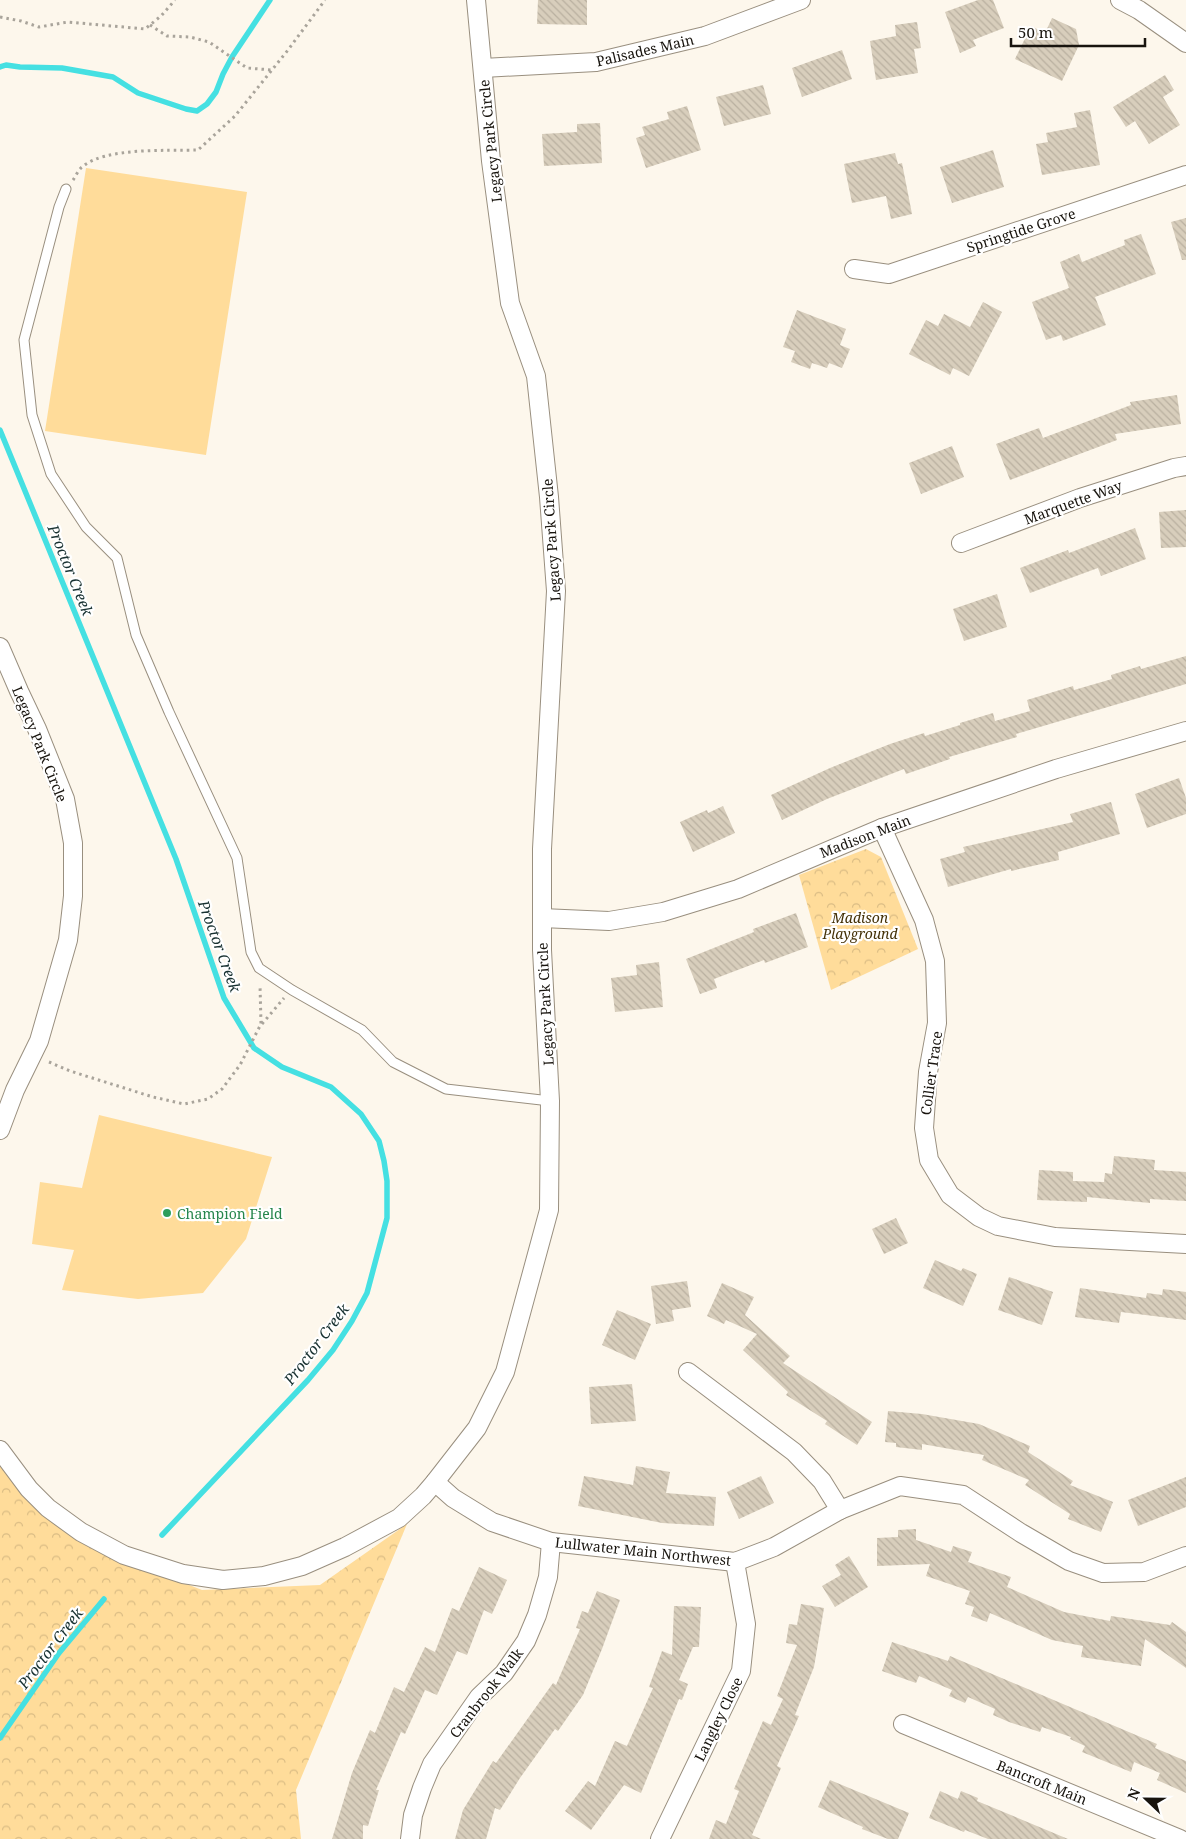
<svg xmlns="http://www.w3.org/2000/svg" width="1186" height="1839" font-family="'Noto Serif',serif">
	<defs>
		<pattern id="forest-crowns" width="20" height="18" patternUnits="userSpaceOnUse" patternTransform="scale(1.25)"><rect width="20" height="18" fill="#ffdc9a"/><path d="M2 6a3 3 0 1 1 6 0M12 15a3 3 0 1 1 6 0" fill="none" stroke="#dabc84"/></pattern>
		<pattern id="building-back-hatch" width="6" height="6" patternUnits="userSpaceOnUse" patternTransform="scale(1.25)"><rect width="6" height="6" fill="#d8cebc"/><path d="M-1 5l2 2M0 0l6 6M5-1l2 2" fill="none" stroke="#b9b0a0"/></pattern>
	</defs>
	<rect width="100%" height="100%" fill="#fdf7ec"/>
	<g fill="url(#forest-crowns)">
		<path d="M866 849 881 857 918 949 831 990 799 875Z"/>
		<path d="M0 1455 98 1549 202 1590 320 1585 407 1524 296 1790 301 1839H0Z"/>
	</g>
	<g fill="#ffdc9a">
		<path d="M86 168 247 192 206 455 45 431Z"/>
		<path d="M99 1115 272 1157 246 1239 203 1293 138 1299 62 1290 74 1250 32 1244 40 1182 82 1188Z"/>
	</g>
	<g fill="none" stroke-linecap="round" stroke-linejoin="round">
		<g stroke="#45e0e2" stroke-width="5.5">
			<path d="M0 67 6 65 20 67 62 68 113 77 138 93 186 109 197 111 207 104 216 92 223 74 232 57 270 0"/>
			<path d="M0 430 176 859 224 998 254 1048 282 1067 331 1087 361 1114 379 1141 384 1161 387 1181V1218L367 1293 352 1321 333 1350 308 1380 162 1535"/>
			<path d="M0 1738 59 1653 104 1599"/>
		</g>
	</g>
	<g fill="url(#building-back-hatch)">
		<path d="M538 0H587V25L537 24Z"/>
		<path d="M978 0H993L1004 28 973 40 976 46 960 53 945 12Z"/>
		<path d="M1052 18 1076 29 1079 45 1062 81 1015 59 1031 26 1045 33Z"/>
		<path d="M917 22 921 48 914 49 918 73 876 80 870 41 896 36 895 25Z"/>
		<path d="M842 50 852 79 802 97 792 68Z"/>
		<path d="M1165 75 1174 90 1163 97 1180 125 1149 144 1135 121 1126 127 1113 107Z"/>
		<path d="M763 85 771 114 724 126 716 97Z"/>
		<path d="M687 106 701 150 646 168 636 138 645 135 642 127 669 119 667 112Z"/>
		<path d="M1090 110 1100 165 1042 175 1036 144 1048 142 1046 133 1077 127 1074 113Z"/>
		<path d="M600 123 602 163 544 166 542 134 577 132V124Z"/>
		<path d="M993 150 1004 187 952 203 940 167Z"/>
		<path d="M895 153 898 164 902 163 912 214 891 219 886 196 852 203 844 164Z"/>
		<path d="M1186 218V260H1182L1171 222Z"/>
		<path d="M1141 234 1156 274 1095 297 1106 325 1063 341 1061 335 1046 340 1032 302 1069 288 1060 262 1079 254 1082 262 1125 245 1124 240Z"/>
		<path d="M983 302 1002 312 969 376 953 368 950 375 909 354 926 320 938 326 944 314 970 327Z"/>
		<path d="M797 310 846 329 840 345 850 349 842 368 829 363 827 368 812 363 810 369 791 362 795 351 783 347Z"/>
		<path d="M1177 395 1181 424 1115 434 1117 440 1010 480 996 444 1039 428 1043 438 1131 405 1130 402Z"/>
		<path d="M952 446 964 477 921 494 909 463Z"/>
		<path d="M1186 510V547L1161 548 1159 512Z"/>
		<path d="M1135 528 1146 559 1101 576 1098 568 1030 593 1020 568 1068 550 1069 553Z"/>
		<path d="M997 594 1007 627 964 641 953 609Z"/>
		<path d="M1186 656V684L1016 734 1017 737 949 757 950 759 906 774 904 769 827 799 782 820 771 795 830 768 890 744 924 733 925 736 960 725V723L993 713 995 721 1030 711 1027 700 1073 686 1074 690 1112 679 1111 675 1140 666 1141 669Z"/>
		<path d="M1179 778 1186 798V814L1147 828 1135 794Z"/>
		<path d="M1111 802 1120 834 1058 852 1059 860 1011 871V869L948 887 940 859 965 852 963 847 1073 822 1070 814Z"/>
		<path d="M723 806 735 833 693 852 680 822 707 810 708 813Z"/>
		<path d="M796 913 808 947 765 963 764 960 714 979 717 988 700 994 686 959 754 932 753 929Z"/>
		<path d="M659 962 663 1007 615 1012 611 978 637 975 636 965Z"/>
		<path d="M1114 1156 1155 1160 1154 1170 1186 1172V1201L1150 1199V1203L1087 1197V1202L1037 1200 1039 1170 1073 1172V1181L1104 1182 1105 1173 1112 1174Z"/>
		<path d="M896 1218 908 1243 884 1254 872 1229Z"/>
		<path d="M935 1260 961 1271 963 1268 977 1274 963 1306 923 1288Z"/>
		<path d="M1009 1277 1053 1292 1042 1325 998 1310Z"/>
		<path d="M687 1281 691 1307 672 1310 674 1321 656 1324 651 1286Z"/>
		<path d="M722 1283 754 1297 745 1315 790 1356 783 1363 872 1422 857 1445 825 1424 827 1421 786 1395 788 1392 743 1350 757 1334 726 1320 724 1324 707 1316Z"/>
		<path d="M1080 1288 1146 1298 1147 1293 1162 1295 1163 1289 1186 1292V1320L1121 1312 1119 1323 1075 1317Z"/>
		<path d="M617 1310 651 1324 635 1360 602 1345Z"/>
		<path d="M632 1384 636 1421 591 1424 589 1387Z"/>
		<path d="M888 1411 922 1414 979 1424 1030 1446 1028 1452 1073 1481 1070 1485 1113 1502 1101 1532 1068 1519 1070 1514 1025 1485 1029 1480 982 1460 984 1455 922 1444V1450L896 1447V1443L885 1442Z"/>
		<path d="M636 1466 670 1472 666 1493 716 1497 714 1526 662 1523 578 1506 584 1476 633 1485Z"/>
		<path d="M761 1476 774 1503 739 1519 727 1492Z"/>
		<path d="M1186 1477V1507L1138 1526 1128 1500Z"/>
		<path d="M916 1529V1540L951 1552 953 1546 972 1552 968 1562 1011 1577 1007 1587 1064 1612 1110 1621 1111 1616 1170 1625 1172 1622 1186 1632V1668L1145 1639 1141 1666 1081 1657 1083 1646 1052 1640 990 1613 987 1622 971 1616 974 1607 965 1604 970 1591 926 1576 930 1564 877 1566V1538L898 1537V1530Z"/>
		<path d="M849 1556 868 1587 835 1607 822 1586 841 1575 835 1565Z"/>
		<path d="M479 1567 507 1580 492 1614 484 1610 467 1655 457 1651 437 1695 425 1690 405 1734 401 1732 376 1790H379L368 1826 363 1825V1839H332L352 1773 370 1730 375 1733 394 1687 404 1692 425 1647 435 1652 452 1608 459 1611Z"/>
		<path d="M597 1591 620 1600 602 1649 583 1695 558 1731 555 1729 520 1778 500 1810 495 1808 486 1839H455L463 1810 493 1761 496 1763 553 1683 556 1685 580 1629 576 1628 582 1611 588 1613Z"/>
		<path d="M801 1604 824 1608 814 1667 795 1715 799 1716 777 1766 781 1768 752 1835 761 1839H709L716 1820 726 1824 739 1791 734 1789 763 1721 771 1725 783 1699 777 1696 797 1645 786 1643 789 1624 797 1625Z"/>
		<path d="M674 1606 701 1607 699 1647H693L679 1680 688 1684 682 1700 679 1699 641 1793 624 1785 591 1830 565 1811 588 1781 595 1786 615 1741 627 1746 653 1688 649 1687 662 1651 672 1655Z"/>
		<path d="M892 1642 948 1661 950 1656 1157 1744 1155 1748 1186 1761V1793L1157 1780 1160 1773 1134 1762 1131 1772 1082 1752 1085 1746 1070 1739 1071 1737 1042 1727 1040 1732 1009 1722 993 1715 995 1709 968 1697 965 1703 949 1696 952 1690 919 1676 916 1683 882 1671Z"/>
		<path d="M830 1780 909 1813 898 1839H888L862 1829 863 1827 818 1807Z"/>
		<path d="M940 1791 958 1799 961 1791 978 1798 977 1801 1068 1839H988L965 1830 964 1832 929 1818Z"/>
	</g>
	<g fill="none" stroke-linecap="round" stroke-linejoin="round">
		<g stroke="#998f7f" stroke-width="11">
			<path id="lane" d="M66 189 59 207 24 340 32 415 51 474 86 527 117 558 136 635 169 712 237 858 251 952 259 968 292 990 362 1030 393 1062 446 1089 550 1101"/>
		</g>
		<g stroke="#998f7f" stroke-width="20">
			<g id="street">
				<path d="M1120 0 1139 10 1186 43"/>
				<path d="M483 68 596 62 705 36 801 0"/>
				<path d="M854 269 889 274 1186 175"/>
				<path d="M961 543 1080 498 1174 468 1186 466"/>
				<path d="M0 647 19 691 37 729 65 799 73 843V896L68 940 39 1041 15 1090 0 1130"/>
				<path d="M882 828 924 920 935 961 937 1023 928 1072 924 1128 929 1160 950 1195 979 1217 998 1226 1055 1237 1186 1244"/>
				<path d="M542 918 609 921 663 912 738 889 882 828 1056 769 1186 731"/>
				<path d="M688 1372 794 1452 822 1481 840 1510"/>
				<path d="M0 1450 29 1489 48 1508 81 1532 124 1555 183 1574 223 1580 264 1576 302 1566 345 1547 399 1518 423 1496 435 1482 477 1428 505 1372 549 1210 550 1101 542 950V849L556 591 549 497 536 376 510 303 491 161 476 0"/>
				<path d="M435 1482 453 1498 492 1522 551 1542 735 1562 774 1547 840 1510 900 1486 963 1495 1021 1533 1069 1561 1103 1573 1144 1572 1186 1556"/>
				<path d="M903 1724 1180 1839"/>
				<path d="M410 1839 413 1815 422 1788 432 1764 479 1697 504 1673 526 1641 537 1615 548 1577 551 1542"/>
				<path d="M660 1839 741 1671 746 1624 735 1562"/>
			</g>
		</g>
		<g stroke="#a9a49b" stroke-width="3" stroke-dasharray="2.5 4" stroke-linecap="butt">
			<path d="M0 17 21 21 39 27 68 22 145 29 161 16 175 0"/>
			<path d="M150 25 167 36 190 37 209 42 247 68 272 70"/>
			<path d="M73 180C76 176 78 170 82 167 105 147 167 151 198 150L235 116 288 50 325 0"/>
			<path d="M262 1024 284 998"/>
			<path d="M49 1062 70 1071 153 1097 184 1104 208 1099 222 1089 240 1065 261 1024 260 985"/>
		</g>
		<use href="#lane" stroke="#fff" stroke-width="9"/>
		<use href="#street" stroke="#fff" stroke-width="18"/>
	</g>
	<circle fill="#2e9e5b" stroke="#fff" stroke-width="2" cx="167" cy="1213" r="5"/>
	<g text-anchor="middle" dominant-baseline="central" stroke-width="4.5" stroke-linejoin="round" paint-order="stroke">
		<g font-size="14" fill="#18140e" stroke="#fff">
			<text transform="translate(645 50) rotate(-13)">Palisades Main</text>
			<text transform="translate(490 141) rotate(-96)">Legacy Park Circle</text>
			<text transform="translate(1021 230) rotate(-18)">Springtide Grove</text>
			<text transform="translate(1073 502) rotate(-20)">Marquette Way</text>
			<text transform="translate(551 540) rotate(-94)">Legacy Park Circle</text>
			<text transform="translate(40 744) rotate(68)">Legacy Park Circle</text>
			<text transform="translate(865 836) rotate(-21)">Madison Main</text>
			<text transform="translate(545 1004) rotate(-93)">Legacy Park Circle</text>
			<text transform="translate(931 1073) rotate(-82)">Collier Trace</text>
			<text transform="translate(643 1551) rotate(6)">Lullwater Main Northwest</text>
			<text transform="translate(486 1693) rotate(-52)">Cranbrook Walk</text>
			<text transform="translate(718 1719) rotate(-64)">Langley Close</text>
			<text transform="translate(1042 1782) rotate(22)">Bancroft Main</text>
		</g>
		<g font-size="14" font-style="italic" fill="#443107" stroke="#fff">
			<text x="860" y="917">Madison<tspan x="860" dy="16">Playground</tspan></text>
		</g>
		<g font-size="14" fill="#27864d" stroke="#fff" text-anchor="start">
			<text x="177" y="1213">Champion Field</text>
		</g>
		<g font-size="15" font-style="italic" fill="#183131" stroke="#fff">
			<text transform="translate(71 570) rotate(68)">Proctor Creek</text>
			<text transform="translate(220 946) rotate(70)">Proctor Creek</text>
			<text transform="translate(316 1344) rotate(-53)">Proctor Creek</text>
			<text transform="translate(50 1648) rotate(-53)">Proctor Creek</text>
		</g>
	</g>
	<g transform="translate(1146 1799) rotate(292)" stroke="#ffffff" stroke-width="4" paint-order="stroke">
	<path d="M0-4L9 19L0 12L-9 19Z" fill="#18140e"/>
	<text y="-8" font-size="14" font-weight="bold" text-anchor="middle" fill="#18140e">N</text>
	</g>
	<path d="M1011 38v8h134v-8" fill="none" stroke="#18140e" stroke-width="2.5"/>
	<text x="1018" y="38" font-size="15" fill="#18140e" stroke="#ffffff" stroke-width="4" paint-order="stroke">50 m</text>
</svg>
